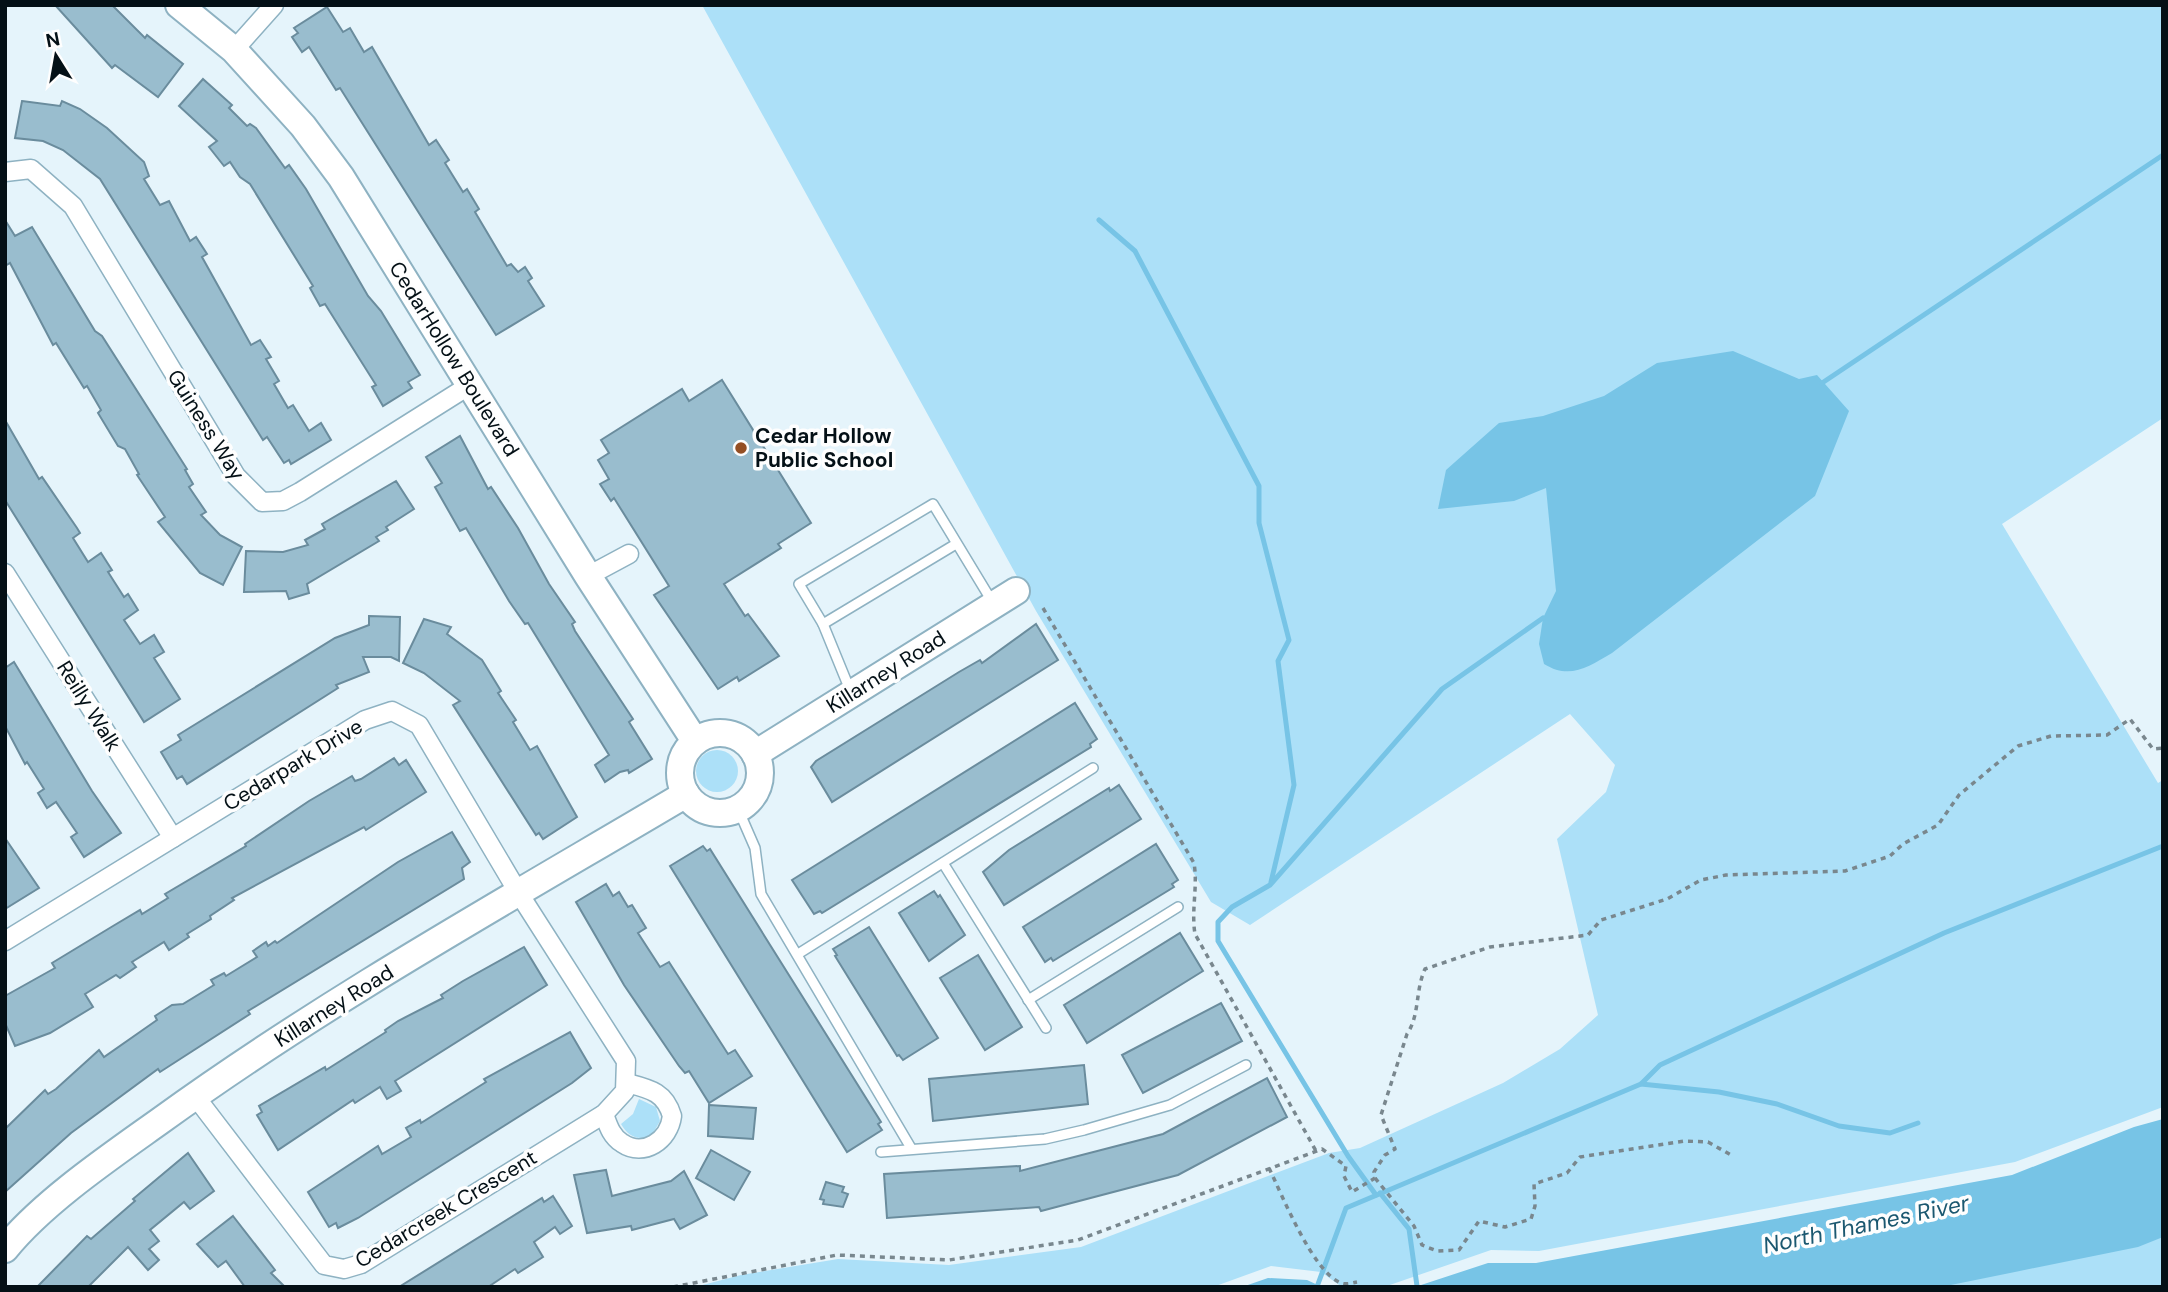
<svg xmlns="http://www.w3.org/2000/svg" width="2168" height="1292" font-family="'DM Sans',sans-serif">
	<rect width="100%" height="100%" fill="#e5f4fb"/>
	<g fill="#ace0f8">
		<path d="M702 5H2163V418L2002 524 2158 783 2163 780V1107L2015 1162 1539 1251 1491 1250 1384 1287H1342L1321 1272 1271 1266 1213 1287H695L741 1275 838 1259 949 1265 1081 1247 1329 1153 1360 1148 1503 1083 1560 1049 1598 1015 1557 839 1606 792 1615 765 1570 714 1250 925 1211 902 1036 611Z"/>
		<circle cx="717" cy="771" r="21"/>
		<path d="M639 1099 656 1107 660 1121 652 1135C638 1142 628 1136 621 1124L633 1114Z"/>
		<path d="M2163 1230V1287H1908Z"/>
	</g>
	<g fill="#77c4e6">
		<path d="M1733 351 1799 379 1817 375 1849 411 1815 496 1612 653C1588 667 1570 680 1544 664L1539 644 1543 618 1556 591 1546 488 1514 501 1438 509 1446 470 1499 423 1543 416 1604 396 1657 363Z"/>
		<path d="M2163 1119V1237L2138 1247 1941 1287H1415L1488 1263H1536L2012 1175 2134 1127Z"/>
		<path d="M1268 1278 1307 1280 1322 1287H1242Z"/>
	</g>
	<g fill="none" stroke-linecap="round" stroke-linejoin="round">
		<g stroke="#77c4e6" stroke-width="5">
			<path d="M1099 220 1135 251 1259 486V523L1289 640 1278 661 1294 785 1271 882"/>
			<path d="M1822 383 2163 155"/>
			<path d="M1641 1084 1719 1092 1777 1104 1839 1126 1890 1133 1918 1123"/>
			<path d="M1380 1193 1409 1229 1417 1286"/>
			<path d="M1376 1195 1348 1156 1218 941V922L1232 907 1270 885 1442 689 1543 618"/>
			<path d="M1318 1284 1346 1208 1641 1084 1660 1065 1944 933 2163 846"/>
		</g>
	</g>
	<g fill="#99bdce" stroke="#6a8c9d" stroke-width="2">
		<path d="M55 5H112L145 38 147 35 183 64 158 97 115 65 112 68Z"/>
		<path d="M327 7 343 32 350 28 364 52 372 47 429 145 436 140 449 160 445 163 463 192 467 189 479 209 475 212 507 266 511 264 518 272 525 267 532 278 528 281 544 306 496 335 340 88 336 90 309 47 302 52 292 37 298 33 294 28Z"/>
		<path d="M203 79 232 105 229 108 247 126 250 124 256 128 285 168 289 165 306 189 368 296 381 311 420 375 408 382 412 388 383 406 372 387 376 385 325 304 320 306 310 288 313 286 250 184 240 177 230 162 224 166 209 147 217 141 179 106Z"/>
		<path d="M22 101 60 106 62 101 80 109 107 128 144 162 149 176 144 179 160 205 169 201 190 241 196 237 207 254 202 257 251 345 260 340 271 357 266 359 279 381 274 384 288 408 293 405 309 431 321 423 331 440 291 464 289 460 284 463 267 437 263 440 100 179 63 150 43 141 15 138Z"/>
		<path d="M5 220 15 236 32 227 95 331 102 336 187 469 185 470 193 484 189 487 206 512 201 515 220 535 242 547 223 585 200 573 158 522 165 517 137 475 139 474 125 449 118 446 98 413 101 410 87 386 84 388 56 343 53 345 10 263 5 266Z"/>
		<path d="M722 380 811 523 778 544 781 548 724 584 745 616 748 614 779 656 739 681 737 677 718 689 654 595 669 586 614 498 611 501 600 484 609 479 598 460 609 453 601 440 682 389 689 401Z"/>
		<path d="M5 420 39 479 42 477 77 528 80 533 73 538 88 562 101 553 112 570 108 572 124 597 128 594 138 610 124 620 140 644 154 635 164 652 154 658 180 699 144 722 5 500Z"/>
		<path d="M460 436 488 489 491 487 518 528 549 584 575 622 572 624 575 631 633 719 629 722 652 759 629 773 628 770 620 772 605 782 595 765 609 755 528 623 525 624 509 601 466 528 460 531 435 487 442 483 426 457Z"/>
		<path d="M396 481 414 509 386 527 388 530 376 537 379 541 307 584 309 593 289 599 286 591 244 592 246 551 283 552 308 545 305 540 325 529 322 524Z"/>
		<path d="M369 616 400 617 399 661 391 657H363L369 672 336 685 338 688 187 784 182 776 177 779 161 752 181 740 178 735 335 638 369 625Z"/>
		<path d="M424 619 451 627 447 634 482 660 501 691 498 693 516 720 513 722 530 750 537 746 577 817 543 839 539 833 536 835 453 705 460 701 424 673 403 663Z"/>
		<path d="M1036 624 1058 660 832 802 811 767 816 761 959 672 980 660 982 663Z"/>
		<path d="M14 662 92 791 121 833 84 857 71 837 77 833 56 802 47 808 38 793 44 789 27 762 25 764 5 726V668Z"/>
		<path d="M1075 703 1097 739 1090 744 1091 747 822 913 820 911 814 914 792 880Z"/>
		<path d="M394 758 399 765 406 760 426 792 366 830 364 827 232 898 234 900 210 916 211 919 187 934 189 937 169 950 164 942 132 962 136 967 120 978 116 975 85 994 93 1007 50 1033 15 1046 5 1023V996L55 968 52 963 113 926 140 910 142 914 168 898 165 894 246 846 245 844 309 801 352 776 355 781 361 779Z"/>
		<path d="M1119 785 1141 819 1004 905 983 872 1009 850 1109 788 1110 791Z"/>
		<path d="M452 832 470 862 462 868 464 879 248 1011 250 1014 160 1072 158 1069 71 1133 5 1192V1129L45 1090 48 1094 56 1089 99 1050 104 1057 157 1020 155 1016 172 1005 183 1004 214 985 211 980 224 973 226 976 257 957 253 951 266 942 268 946 275 941 277 943 398 862Z"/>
		<path d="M5 838 39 888 5 909Z"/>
		<path d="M1156 844 1178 880 1172 884 1174 887 1053 961 1051 958 1045 962 1023 927Z"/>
		<path d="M703 846 707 851 710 849 881 1122 878 1124 882 1130 847 1152 670 866Z"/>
		<path d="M606 884 613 896 619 892 628 907 632 905 646 928 638 933 660 967 669 962 728 1054 735 1050 752 1076 709 1103 689 1071 685 1073 679 1066 624 985 576 902Z"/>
		<path d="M934 891 938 897 940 895 965 935 929 961 899 913Z"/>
		<path d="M869 927 938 1038 903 1060 899 1055 897 1056 835 956 837 955 833 949Z"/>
		<path d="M1180 933 1203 971 1087 1043 1064 1005Z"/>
		<path d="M524 947 547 985 395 1081 401 1091 387 1099 380 1087 355 1103 353 1100 278 1150 257 1115 262 1112 259 1106 325 1067 326 1070 386 1032 385 1030 398 1021 443 998 441 995 463 981Z"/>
		<path d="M978 955 1022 1027 985 1050 940 978Z"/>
		<path d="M1221 1003 1242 1041 1143 1093 1122 1055Z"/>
		<path d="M570 1032 591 1068 572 1083 358 1218 338 1228 336 1223 329 1227 308 1192 378 1146 382 1154 411 1137 406 1128 420 1120 421 1123 486 1082 484 1079Z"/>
		<path d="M1084 1065 1088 1104 933 1121 929 1079Z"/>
		<path d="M1267 1078 1287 1117 1178 1175 1041 1211 1039 1207 887 1218 884 1174 1020 1166V1171L1163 1134Z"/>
		<path d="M709 1105 756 1108 753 1139 708 1136Z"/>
		<path d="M711 1150 750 1172 734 1200 696 1178Z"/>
		<path d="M188 1153 214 1191 190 1209 184 1202 150 1230 159 1241 149 1249 159 1260 148 1270 128 1247 88 1287H37L87 1236 91 1239 135 1201 133 1199Z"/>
		<path d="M606 1170 612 1196 671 1181 684 1171 707 1215 680 1229 674 1219 632 1230 631 1226 587 1233 574 1175Z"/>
		<path d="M826 1182 844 1187 842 1192 848 1194 843 1207 823 1204 824 1200 820 1199Z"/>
		<path d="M553 1196 572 1226 560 1234 555 1227 534 1242 543 1257 518 1273 515 1269 488 1287H399L542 1198 544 1202Z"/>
		<path d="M233 1216 275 1270 271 1273 285 1287H245L226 1261 218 1267 197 1244Z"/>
	</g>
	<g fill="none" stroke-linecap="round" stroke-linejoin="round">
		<g stroke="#8eb2c2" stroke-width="12">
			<g id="lane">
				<path d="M956 544 823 624 799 584 933 504 993 603"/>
				<path d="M823 624 850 690"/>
				<path d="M738 809 755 848 761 894 911 1148"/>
				<path d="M943 863 1046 1028"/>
				<path d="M798 954 1093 768"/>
				<path d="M1028 1000 1178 907"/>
				<path d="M881 1152 1045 1139 1084 1130 1170 1105 1246 1065"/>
			</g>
		</g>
		<g stroke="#8eb2c2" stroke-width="21">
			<g id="street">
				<path d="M234 50 274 5"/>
				<path d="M5 172 31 169 73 206 236 476 262 502 283 501 300 492 470 385"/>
				<path d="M5 573 173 838"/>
				<path d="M588 576 629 554"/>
				<path d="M5 941 365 720 392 711 419 725 518 892 626 1061 625 1091 604 1114 361 1264 344 1269 324 1265 195 1096"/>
				<path d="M604 1114C608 1125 611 1136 622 1143 644 1158 669 1140 672 1116 665 1092 650 1089 627 1083"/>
			</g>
		</g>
		<g stroke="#8eb2c2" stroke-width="30">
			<g id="secondary">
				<path d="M179 5 234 50 303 126 341 177 588 576 695 741"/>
				<circle cx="720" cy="773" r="40"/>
				<path d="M755 754 1016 591"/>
				<path d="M5 1249C43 1202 111 1156 160 1121 327 1000 509 899 686 794"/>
			</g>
		</g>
		<g stroke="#79878e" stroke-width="3.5" stroke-dasharray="5 5" stroke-linecap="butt">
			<path d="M1043 608 1194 863C1198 887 1191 910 1195 934L1316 1151"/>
			<path d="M1269 1168C1283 1197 1313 1272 1341 1283 1346 1285 1352 1283 1357 1282"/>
			<path d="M1375 1178 1414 1226 1422 1245 1437 1251 1459 1250 1479 1221 1505 1227 1531 1219 1535 1206 1534 1184 1567 1173 1580 1157 1684 1141 1708 1142 1731 1155"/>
			<path d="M673 1287 837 1255 949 1260 1078 1240 1322 1149 1346 1166 1344 1176 1352 1192 1375 1178 1374 1172 1385 1155 1395 1149 1381 1115 1407 1034C1420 1015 1415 991 1425 969L1490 947 1588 935 1601 920 1667 899 1701 880 1726 875 1845 871 1890 856 1903 844 1938 825 1959 795 2018 746 2051 736 2107 735 2130 719 2153 749 2163 748"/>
		</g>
		<use href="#lane" stroke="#fff" stroke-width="9"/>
		<use href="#street" stroke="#fff" stroke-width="18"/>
		<use href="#secondary" stroke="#fff" stroke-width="26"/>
	</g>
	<circle fill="#944f24" stroke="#fefefe" stroke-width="2.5" cx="741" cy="448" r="7"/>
	<g text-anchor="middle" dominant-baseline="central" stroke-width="7" stroke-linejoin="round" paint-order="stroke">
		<g font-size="21" fill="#041016" stroke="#fefefe">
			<text transform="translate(454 359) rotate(58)">CedarHollow Boulevard</text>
			<text transform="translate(206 425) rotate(58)">Guiness Way</text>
			<text transform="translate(886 672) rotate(-32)">Killarney Road</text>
			<text transform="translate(89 706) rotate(58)">Reilly Walk</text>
			<text transform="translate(293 765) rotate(-31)">Cedarpark Drive</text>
			<text transform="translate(334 1006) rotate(-32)">Killarney Road</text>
			<text transform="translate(446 1209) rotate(-31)">Cedarcreek Crescent</text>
		</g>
		<g font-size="21" font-weight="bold" fill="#041016" stroke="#fefefe" text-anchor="start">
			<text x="755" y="436">Cedar Hollow<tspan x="755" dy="24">Public School</tspan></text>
		</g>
		<g font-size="23" font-style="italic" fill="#1b5870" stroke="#fefefe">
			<text transform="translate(1866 1224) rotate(-12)">North Thames River</text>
		</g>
	</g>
	<rect width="2168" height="1292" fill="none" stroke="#041016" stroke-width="14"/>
	<g transform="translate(56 56) rotate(349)" stroke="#fefefe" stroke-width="5" paint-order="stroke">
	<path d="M0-5L12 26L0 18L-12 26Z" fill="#041016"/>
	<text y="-10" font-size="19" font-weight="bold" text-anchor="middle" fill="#041016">N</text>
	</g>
</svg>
